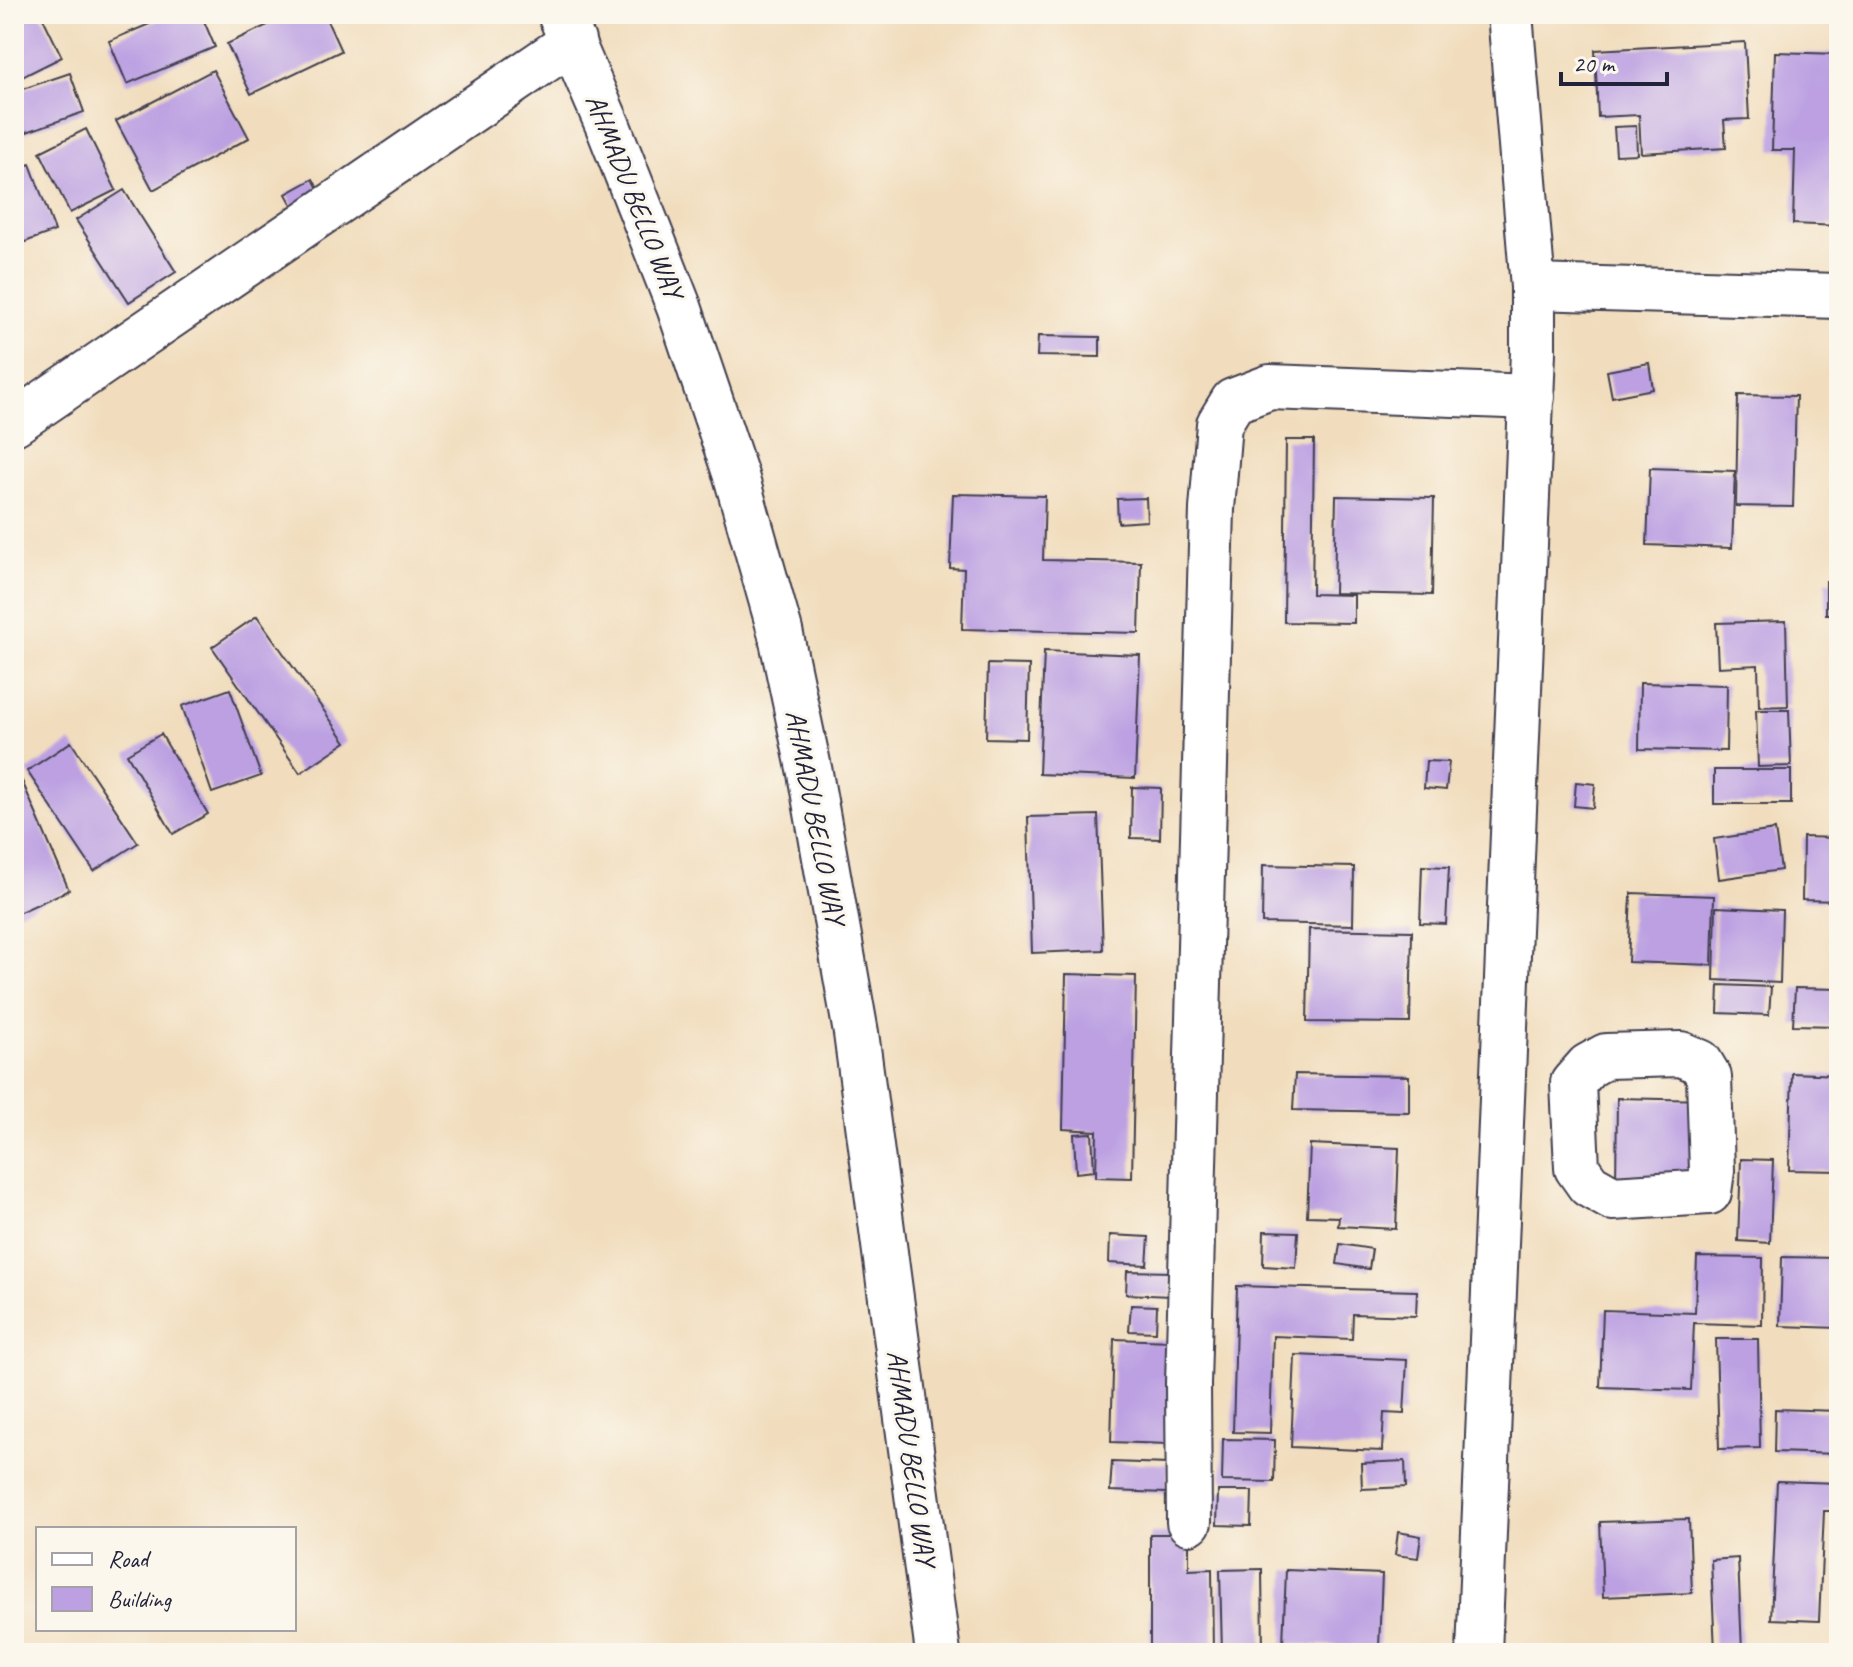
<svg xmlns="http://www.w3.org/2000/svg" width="1853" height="1667" font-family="Caveat,sans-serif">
	<rect width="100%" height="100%" fill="#fbf7ec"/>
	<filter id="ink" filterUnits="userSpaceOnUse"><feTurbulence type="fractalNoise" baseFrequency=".0125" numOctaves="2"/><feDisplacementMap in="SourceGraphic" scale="16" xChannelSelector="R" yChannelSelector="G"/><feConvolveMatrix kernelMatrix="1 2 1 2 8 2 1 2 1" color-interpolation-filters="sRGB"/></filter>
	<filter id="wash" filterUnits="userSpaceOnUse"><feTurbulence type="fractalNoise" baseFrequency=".006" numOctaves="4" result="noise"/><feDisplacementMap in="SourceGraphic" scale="32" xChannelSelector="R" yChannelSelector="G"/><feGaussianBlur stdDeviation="1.8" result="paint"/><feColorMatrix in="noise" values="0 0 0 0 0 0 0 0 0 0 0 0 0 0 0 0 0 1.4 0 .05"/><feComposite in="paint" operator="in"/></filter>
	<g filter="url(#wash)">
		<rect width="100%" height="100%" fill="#f1ddbd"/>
		<g id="blocks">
			<g fill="#bca0e2">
				<path d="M14 14H41L62 57 14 81Z"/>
				<path d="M173 14H201L215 47 127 84 109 41Z"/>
				<path d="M291 14H324L341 51 251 94 227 44Z"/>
				<path d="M1745 42 1749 119 1724 120 1726 148 1641 153 1639 115 1598 117 1595 50Z"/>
				<path d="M1775 52 1839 54V226L1793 224 1795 150H1772Z"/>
				<path d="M213 70 249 138 153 190 116 121Z"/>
				<path d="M70 73 84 112 24 133 14 105V92Z"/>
				<path d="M1636 126 1637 154 1616 155 1614 127Z"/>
				<path d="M86 129 116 190 70 213 40 152Z"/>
				<path d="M30 164 55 231 14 246V170Z"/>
				<path d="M313 179 324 200 297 214 286 194Z"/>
				<path d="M124 190 176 272 129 302 76 220Z"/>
				<path d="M1038 336 1100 337V357L1037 356Z"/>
				<path d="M1649 363 1653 389 1612 397 1607 371Z"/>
				<path d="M1738 395 1796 396 1793 507 1736 506Z"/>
				<path d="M1286 440H1314L1312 594 1354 595V623L1284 622Z"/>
				<path d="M1650 468 1735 471 1732 548 1647 545Z"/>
				<path d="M953 494 1045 496 1043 560 1141 562 1139 633 962 629 964 569 950 568Z"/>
				<path d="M1336 496 1434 498 1432 595 1334 593Z"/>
				<path d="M1146 498 1147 521 1118 523 1117 499Z"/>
				<rect x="1826" y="581" width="13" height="33"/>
				<path d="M257 616 346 742 300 773 212 647Z"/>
				<path d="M1786 621 1788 706 1759 707 1758 665 1718 667 1716 623Z"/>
				<path d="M1044 651 1140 655 1135 778 1039 774Z"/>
				<path d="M988 664 1029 665 1027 739 986 738Z"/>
				<path d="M1640 683 1727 685 1726 751 1639 749Z"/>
				<path d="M230 689 261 776 212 793 182 706Z"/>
				<path d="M1756 710H1789L1791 766 1758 767Z"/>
				<path d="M161 734 208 814 173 834 127 754Z"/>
				<path d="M71 742 138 843 94 871 27 771Z"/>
				<path d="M1426 761 1449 762 1446 790 1424 788Z"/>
				<rect x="1714" y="770" width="77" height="34"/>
				<path d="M22 781 69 890 18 913 14 904V784Z"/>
				<path d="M1576 782 1595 784 1593 808 1574 806Z"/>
				<path d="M1132 787 1161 788 1160 839 1131 838Z"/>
				<path d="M1098 815 1103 950 1032 953 1028 817Z"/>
				<path d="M1775 830 1781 870 1719 879 1714 839Z"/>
				<path d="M1803 837 1839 838V901L1802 900Z"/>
				<path d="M1263 865 1354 867 1353 925 1262 923Z"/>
				<path d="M1422 866 1449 867 1446 924 1420 923Z"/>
				<path d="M1631 893 1714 896 1712 965 1628 962Z"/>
				<path d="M1716 907 1782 910 1780 983 1714 980Z"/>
				<path d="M1309 929 1412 931 1410 1023 1307 1022Z"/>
				<path d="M1066 974 1136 976 1132 1178 1096 1177 1097 1131 1063 1129Z"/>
				<path d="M1719 985 1771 987 1769 1015 1718 1013Z"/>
				<path d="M1795 988 1839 989V1026L1793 1025Z"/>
				<path d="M1792 1073 1839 1075V1171L1789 1170Z"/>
				<path d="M1295 1074 1409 1076V1112L1293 1110Z"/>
				<path d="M1617 1098 1706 1100 1704 1186 1616 1185Z"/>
				<path d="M1092 1133 1094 1171 1076 1173 1074 1134Z"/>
				<path d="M1310 1144 1399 1148 1396 1229 1338 1226 1339 1217 1307 1216Z"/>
				<path d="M1741 1159 1773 1160 1770 1243 1738 1241Z"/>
				<path d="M1264 1231 1298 1232 1296 1268 1263 1266Z"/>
				<path d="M1110 1235 1149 1237 1147 1265 1109 1263Z"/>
				<path d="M1340 1244 1372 1249 1369 1269 1337 1264Z"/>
				<path d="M1697 1257 1763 1258 1762 1325 1694 1323 1691 1390 1600 1387 1603 1310 1695 1313Z"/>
				<path d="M1782 1257 1839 1258V1328L1780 1326Z"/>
				<path d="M1127 1271 1172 1272 1171 1296 1126 1294Z"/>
				<path d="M1237 1286 1417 1291 1416 1316 1353 1314 1352 1339 1273 1336 1270 1433 1233 1432Z"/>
				<path d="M1131 1305 1157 1306 1156 1332 1129 1331Z"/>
				<path d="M1114 1339 1172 1341 1169 1444 1111 1442Z"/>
				<path d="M1716 1339H1758L1760 1448 1719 1449Z"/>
				<path d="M1295 1355 1407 1360 1404 1414 1384 1413 1382 1451 1291 1447Z"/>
				<path d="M1775 1409 1839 1411V1454L1774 1452Z"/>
				<path d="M1223 1439 1275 1440 1274 1482 1222 1481Z"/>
				<path d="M1405 1461 1406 1487 1362 1489 1361 1463Z"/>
				<path d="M1112 1462 1168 1464 1167 1493 1110 1491Z"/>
				<path d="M1777 1481 1839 1483V1511H1824L1819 1621 1771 1619Z"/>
				<path d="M1218 1491H1252L1251 1526 1217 1525Z"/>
				<path d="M1689 1519 1692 1593 1603 1597 1600 1522Z"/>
				<path d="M1398 1532 1421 1536 1418 1558 1395 1555Z"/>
				<path d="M1150 1534H1189V1570L1212 1569 1213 1653H1150Z"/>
				<path d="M1738 1558 1742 1651 1715 1652 1711 1560Z"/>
				<path d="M1262 1569 1263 1652 1222 1653 1220 1570Z"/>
				<path d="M1286 1570 1382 1574 1379 1647 1283 1644Z"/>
			</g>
		</g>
	</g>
	<g filter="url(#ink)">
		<use href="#blocks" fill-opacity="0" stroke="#413e4e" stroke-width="2"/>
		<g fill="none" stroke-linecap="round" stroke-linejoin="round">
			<g stroke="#413e4e" stroke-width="48">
				<g id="minor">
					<path d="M1533 287 1839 296"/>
					<path d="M14 423 573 41"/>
					<path d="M1681 1054 1700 1062 1709 1077 1712 1171 1709 1192 1612 1198 1589 1185 1577 1168 1573 1083 1588 1066 1606 1056Z"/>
					<path d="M1189 1522 1188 1384 1212 509 1219 424 1233 401 1270 387 1532 397"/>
					<path d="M1479 1653 1533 352V287L1510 14"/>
				</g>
			</g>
			<g stroke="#413e4e" stroke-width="48">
				<path id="major" d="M560 14 608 126 679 307 736 476 780 631 810 773 856 1033 938 1653"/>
			</g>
			<use href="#minor" stroke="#fff" stroke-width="44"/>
			<use href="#major" stroke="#fff" stroke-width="44"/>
		</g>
	</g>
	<g text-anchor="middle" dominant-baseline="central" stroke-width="6" stroke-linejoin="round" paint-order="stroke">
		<g font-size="28" fill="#22223b" stroke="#fbf7ec">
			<text transform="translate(635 196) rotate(68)">AHMADU BELLO WAY</text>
			<text transform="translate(816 817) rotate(79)">AHMADU BELLO WAY</text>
			<text transform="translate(912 1458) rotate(82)">AHMADU BELLO WAY</text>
		</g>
	</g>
	<rect width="1853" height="1667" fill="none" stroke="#fbf7ec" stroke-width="48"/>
	<rect x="36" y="1527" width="260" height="104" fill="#fbf7ec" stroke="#a4a2a5" stroke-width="2"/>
	<rect x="52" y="1553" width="40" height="12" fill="#ffffff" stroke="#a4a2a5" stroke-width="2"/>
	<text x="108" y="1567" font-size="24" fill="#22223b">Road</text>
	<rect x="52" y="1587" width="40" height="24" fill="#bca0e2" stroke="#a4a2a5" stroke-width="2"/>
	<text x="108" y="1607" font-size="24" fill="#22223b">Building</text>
	<path d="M1561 72v12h106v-12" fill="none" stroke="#22223b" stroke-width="4"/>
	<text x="1573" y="72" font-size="24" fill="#22223b" stroke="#fbf7ec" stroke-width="6" paint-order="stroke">20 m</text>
</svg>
